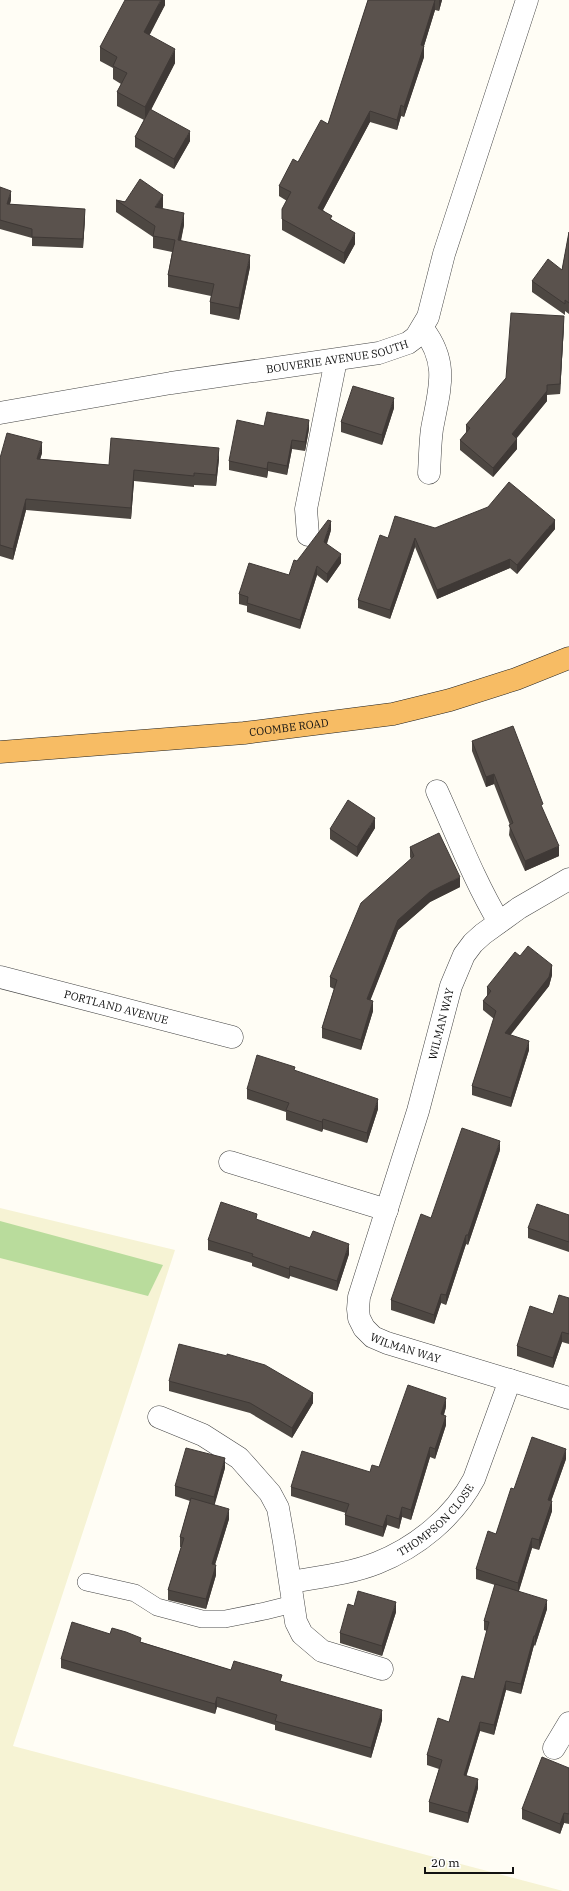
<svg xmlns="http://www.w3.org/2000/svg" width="569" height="1891" font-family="'IBM Plex Serif',serif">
	<rect width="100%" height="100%" fill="#fffdf5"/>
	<path fill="#f6f3d4" d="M0 1208 175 1250 13 1746 563 1891H0Z"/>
	<path fill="#b9dc9c" d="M0 1221 163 1265 148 1296 0 1258Z"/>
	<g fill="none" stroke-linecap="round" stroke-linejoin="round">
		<g stroke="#444" stroke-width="18">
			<path id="service" d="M86 1582 135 1593 157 1607 202 1619H225L265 1611 293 1604"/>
		</g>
		<g stroke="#444" stroke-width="23">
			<g id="minor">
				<path d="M423 329C450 364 439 390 432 429 430 443 430 458 429 473"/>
				<path id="s1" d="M0 413 171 383 379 353 408 343 416 337 428 317 444 254 527 0"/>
				<path d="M308 535 306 509 336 360"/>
				<path d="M437 791C457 835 474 880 499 922"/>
				<path id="s2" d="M569 879 519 908 483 934 473 943 464 955 451 986 418 1111 359 1297 358 1309 359 1318 364 1328 373 1337 387 1343 569 1398"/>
				<path id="s3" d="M0 977 232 1037"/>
				<path d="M230 1162 387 1210"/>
				<path d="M159 1417 203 1435 239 1458 270 1493 278 1508 284 1542 296 1622 302 1634 322 1651 382 1669"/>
				<path id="s4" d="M291 1582C319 1577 349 1574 377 1563 417 1547 454 1517 474 1479L510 1380"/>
				<path d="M554 1748 569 1723"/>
			</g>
		</g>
		<g stroke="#222" stroke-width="23">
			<g id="trunk">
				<path id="s5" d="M0 752 244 733 393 714 450 700 516 679 569 658"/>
			</g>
		</g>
		<use href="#service" stroke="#fff" stroke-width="17"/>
		<use href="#minor" stroke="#fff" stroke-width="22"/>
		<use href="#trunk" stroke="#f7bc64" stroke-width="22"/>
	</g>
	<g fill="#4d4742">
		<path d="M165 0V5L149 35 175 63 151 110 190 141 174 169 135 147V137L144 120 117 106V92L121 84 113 79V68L100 61V47Z"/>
		<path d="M368 0H442L439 11 435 10 424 46V57L404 117 401 116 397 130 370 122 323 210 355 244 344 264 282 230V209L287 201 279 196V186L328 124Z"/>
		<path d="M0 187 11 200 10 204 85 218 83 248 32 246V238L0 229Z"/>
		<path d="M116 200 163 207 162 209 184 225 181 241 250 267 239 320 210 314V302L211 296 168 287V275L172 252 153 248V237L116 212Z"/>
		<path d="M569 232V314L565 311V315L532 292V281L562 270Z"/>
		<path d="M564 325 560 394 547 395V401L516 438 517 449 493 477 460 450V440L466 433V425Z"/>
		<path d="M394 408 382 445 341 432V422Z"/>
		<path d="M264 426 309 429 305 451 292 449 287 475 268 471 267 478 229 470V461Z"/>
		<path d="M42 453 40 459 109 465 219 459 216 486 194 485V487L134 481 131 519 26 510 13 560 0 556V458Z"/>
		<path d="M435 528 555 529 517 574 510 568 437 599 415 547 390 619 358 608V600L388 538Z"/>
		<path d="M331 530 327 544 341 563 327 583 317 575 300 629 247 612V606L239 604V594L289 575 297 561Z"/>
		<path d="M472 741 543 810 559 856 525 871 509 835 510 825 494 784 486 787 472 751Z"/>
		<path d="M375 828 357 857 330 839V829Z"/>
		<path d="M410 847 460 887 430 902 398 930 370 1000 373 1011 361 1050 322 1038V1028L334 989 330 987V977L411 859 410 857Z"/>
		<path d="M520 956 552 975 549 986 510 1035 529 1050 511 1107 472 1095V1086L494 1019 483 1010V1001L487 996V987Z"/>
		<path d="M295 1071 378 1109 367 1143 323 1129 322 1132 286 1120V1112L247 1099V1089Z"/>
		<path d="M500 1150 468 1245 466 1244 446 1305 441 1303 434 1324 391 1310V1300L431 1218Z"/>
		<path d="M569 1215V1252L528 1238V1228Z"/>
		<path d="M257 1220 349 1254 337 1291 290 1276 289 1279 252 1266V1263L208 1250V1240Z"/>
		<path d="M569 1298V1344L562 1342 553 1368 517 1356V1346L553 1314Z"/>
		<path d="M169 1381 313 1403 292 1438 250 1413 169 1391Z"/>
		<path d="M446 1407 444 1415 446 1425 435 1459 430 1457 411 1520 402 1517 399 1529 387 1525 383 1537 345 1525V1515L346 1513 291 1496V1487L370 1472 379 1467Z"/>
		<path d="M566 1459 551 1501 552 1511 539 1550 532 1548 519 1591 547 1609 535 1646 534 1645 521 1694 506 1690 494 1735 480 1731 466 1776 478 1788 468 1823 429 1812V1802L439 1769 427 1765V1755L449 1722 474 1679 487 1631 484 1630V1621L495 1585 476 1579V1569L496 1534 514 1489Z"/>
		<path d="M225 1468 214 1505 229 1519 215 1565 216 1575 206 1609 168 1600V1590L181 1547H180V1537L190 1501 175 1496V1486Z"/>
		<path d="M354 1606 396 1612 382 1656 340 1643V1633Z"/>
		<path d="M110 1634 141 1642 231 1670 282 1682 382 1720 371 1758 275 1730V1725L217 1707 215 1714 61 1668V1659Z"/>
		<path d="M569 1768V1824L564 1823 560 1834 522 1819V1809Z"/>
	</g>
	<g fill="#3f3936">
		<path d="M161 0H165V5L144 46V32Z"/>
		<path d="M435 0V10L423 49 424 46V57L404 117V107L421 45Z"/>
		<path d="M439 0H442L439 11Z"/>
		<path d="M175 49V63L145 121V107Z"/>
		<path d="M401 105V116L397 130V120Z"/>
		<path d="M370 111V122L318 219V208Z"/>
		<path d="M190 131V141L174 169V159Z"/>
		<path d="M11 191V200L7 213V204Z"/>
		<path d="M163 195V207L155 220V207Z"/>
		<path d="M85 209V218L83 248V239Z"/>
		<path d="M184 213V225L178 252V240Z"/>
		<path d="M355 233V244L344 264V253Z"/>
		<path d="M250 255V267L239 320V308Z"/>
		<path d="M564 316V325L560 394V384Z"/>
		<path d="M547 391V401L512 444V434Z"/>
		<path d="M394 398V408L382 445V435Z"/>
		<path d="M309 420V429L305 451V442Z"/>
		<path d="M517 439V449L493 477V468Z"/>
		<path d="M292 440V449L287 475V466Z"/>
		<path d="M42 442V453L37 470V459Z"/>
		<path d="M219 448V459L216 486V475Z"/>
		<path d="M268 462V471L267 478V469Z"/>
		<path d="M134 470V481L131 519V508Z"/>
		<path d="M26 499V510L13 560V549Z"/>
		<path d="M555 520V529L517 574V565Z"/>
		<path d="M331 521V530L324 551V542Z"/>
		<path d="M415 538V547L390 619V610Z"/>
		<path d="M341 554V563L327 583V574Z"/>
		<path d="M510 559V568L437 599V590Z"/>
		<path d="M317 566V575L300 629V620Z"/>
		<path d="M494 774V784L486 787V777Z"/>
		<path d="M375 818V828L357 857V847Z"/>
		<path d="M559 846V856L525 871V861Z"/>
		<path d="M460 877V887L430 902 398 930 367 1009V999L398 920 430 892Z"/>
		<path d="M552 965V975L549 986 505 1042V1033Z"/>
		<path d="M373 1001V1011L361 1050V1040Z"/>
		<path d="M529 1041V1050L511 1107V1098Z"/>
		<path d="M378 1099V1109L367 1143V1133Z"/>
		<path d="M323 1119V1129L322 1132V1122Z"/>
		<path d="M500 1141V1150L468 1245V1235Z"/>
		<path d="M466 1235V1244L446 1305V1295Z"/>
		<path d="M349 1244V1254L337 1291V1281Z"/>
		<path d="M290 1266V1276L289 1279V1269Z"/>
		<path d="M441 1294V1303L434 1324V1315Z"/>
		<path d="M562 1332V1342L553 1368V1358Z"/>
		<path d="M313 1393V1403L292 1438V1428Z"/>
		<path d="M446 1398V1407L441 1423V1414Z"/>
		<path d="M446 1416V1425L435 1459V1449Z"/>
		<path d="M430 1447V1457L411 1520V1510Z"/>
		<path d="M566 1449V1459L548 1510V1500Z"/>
		<path d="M225 1458V1468L214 1507V1497Z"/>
		<path d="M552 1501V1511L539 1550V1540Z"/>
		<path d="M402 1507V1517L399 1529V1519Z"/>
		<path d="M229 1509V1519L212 1574V1564Z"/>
		<path d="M387 1515V1525L383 1537V1527Z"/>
		<path d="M532 1538V1548L518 1593V1583Z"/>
		<path d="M216 1565V1575L206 1609V1599Z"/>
		<path d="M547 1600V1609L535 1646V1636Z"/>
		<path d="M396 1602V1612L382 1656V1646Z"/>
		<path d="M534 1636V1645L521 1694V1684Z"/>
		<path d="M506 1681V1690L494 1735V1725Z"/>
		<path d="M217 1697V1707L215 1714V1704Z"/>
		<path d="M382 1710V1720L371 1758V1748Z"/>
		<path d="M480 1722V1731L464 1784V1775Z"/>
		<path d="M478 1779V1788L468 1823V1813Z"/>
		<path d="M564 1813V1823L560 1834V1824Z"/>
	</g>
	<g fill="#5a524d" stroke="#3f3936">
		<path d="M125 0H161L144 32 175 49 145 107 117 92 127 73 113 66 117 57 100 47Z"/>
		<path d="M368 0H435L421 45 424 46 404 107 401 105 397 120 370 111 318 208 332 216 330 219 355 233 344 253 282 219V209L291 192 279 186 293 159 298 162 321 120 328 124Z"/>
		<path d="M150 109 190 131 174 159 135 137Z"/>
		<path d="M140 179 163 195 155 207 184 213 178 240 250 255 239 308 210 302 214 284 168 275 175 240 153 236 155 226 116 200 125 202Z"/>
		<path d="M0 187 11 191 7 204 85 209 83 239 32 237V229L0 220Z"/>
		<path d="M569 232V303L565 300V304L532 281 548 259 562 270Z"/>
		<path d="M511 313 564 316 560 384 547 385V391L512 434 517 439 493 468 460 440 470 428 466 425 506 378Z"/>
		<path d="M353 386 394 398 382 435 341 422Z"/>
		<path d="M267 412 309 420 305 442 292 440 287 466 268 462 267 469 229 461 237 420 264 426Z"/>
		<path d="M7 433 42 442 37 459 109 465 111 438 219 448 216 475 194 473V476L134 470 131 508 26 499 13 549 0 545V458Z"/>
		<path d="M509 482 555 520 517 565 510 559 437 590 415 538 390 610 358 600 380 535 388 538 395 516 435 528 488 507Z"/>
		<path d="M328 520 331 521 324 542 341 554 327 574 317 566 300 620 247 603 248 597 239 594 249 563 289 575 294 560 297 561Z"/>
		<path d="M513 726 543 804 541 805 559 846 525 861 509 825 513 823 494 774 486 777 472 741Z"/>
		<path d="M348 800 375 818 357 847 330 829Z"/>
		<path d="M439 833 460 877 430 892 398 920 367 999 373 1001 361 1040 322 1028 337 980 330 977 361 903 414 856 410 847Z"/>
		<path d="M528 946 552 965 549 977 505 1033 529 1041 511 1098 472 1086 496 1011 483 1001 491 991 487 987 515 952 520 956Z"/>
		<path d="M257 1055 295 1067 294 1070 378 1099 367 1133 323 1119 322 1122 286 1110 289 1103 247 1089Z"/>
		<path d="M462 1128 500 1141 468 1235H466L446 1295 441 1294 434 1315 391 1300 421 1214 431 1218Z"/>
		<path d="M221 1202 257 1214 256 1219 310 1238 313 1231 349 1244 337 1281 290 1266 289 1269 252 1256 253 1254 208 1240Z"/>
		<path d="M537 1204 569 1215V1242L528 1228Z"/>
		<path d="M559 1295 569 1298V1334L562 1332 553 1358 517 1346 530 1306 553 1314Z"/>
		<path d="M179 1344 227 1356V1354L265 1365 313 1393 292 1428 250 1403 169 1381Z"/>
		<path d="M408 1385 446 1398 441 1414 446 1416 435 1449 430 1447 411 1510 402 1507 399 1519 387 1515 383 1527 345 1515 349 1504 291 1487 302 1451 370 1472 372 1465 379 1467Z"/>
		<path d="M532 1437 566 1449 548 1500 552 1501 539 1540 532 1538 518 1583 476 1569 488 1531 496 1534 511 1488 514 1489Z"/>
		<path d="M186 1448 225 1458 214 1497 175 1486Z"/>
		<path d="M191 1498 229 1509 212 1564 216 1565 206 1599 168 1590 184 1538 180 1537Z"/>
		<path d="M495 1584 547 1600 535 1636H534L521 1684 506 1681 494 1725 480 1722 464 1775 478 1779 468 1813 429 1802 442 1760 427 1755 438 1718 449 1722 462 1676 474 1679 489 1622 484 1621Z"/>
		<path d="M358 1591 396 1602 382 1646 340 1633 348 1604 354 1606Z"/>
		<path d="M72 1622 110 1634 112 1628 126 1632 141 1638 140 1642 231 1670 234 1661 282 1675 280 1681 382 1710 371 1748 275 1721 277 1715 217 1697 215 1704 61 1659Z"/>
		<path d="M542 1757 569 1768V1814L564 1813 560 1824 522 1809Z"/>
	</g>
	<g text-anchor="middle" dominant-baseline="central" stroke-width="4" stroke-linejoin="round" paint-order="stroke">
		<g font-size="11" fill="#111" stroke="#fff">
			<text stroke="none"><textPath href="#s1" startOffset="342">BOUVERIE AVENUE SOUTH</textPath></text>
			<text stroke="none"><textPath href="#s5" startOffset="290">COOMBE ROAD</textPath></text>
			<text stroke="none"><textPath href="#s3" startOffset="120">PORTLAND AVENUE</textPath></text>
			<text transform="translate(441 1024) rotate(-76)">WILMAN WAY</text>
			<text stroke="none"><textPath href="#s2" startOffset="568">WILMAN WAY</textPath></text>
			<text stroke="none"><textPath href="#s4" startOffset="162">THOMPSON CLOSE</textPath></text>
		</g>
	</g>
	<path d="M425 1867v6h88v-6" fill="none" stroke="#111111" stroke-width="2"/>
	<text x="431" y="1867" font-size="12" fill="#111111" stroke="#ffffff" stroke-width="3" paint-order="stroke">20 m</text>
</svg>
